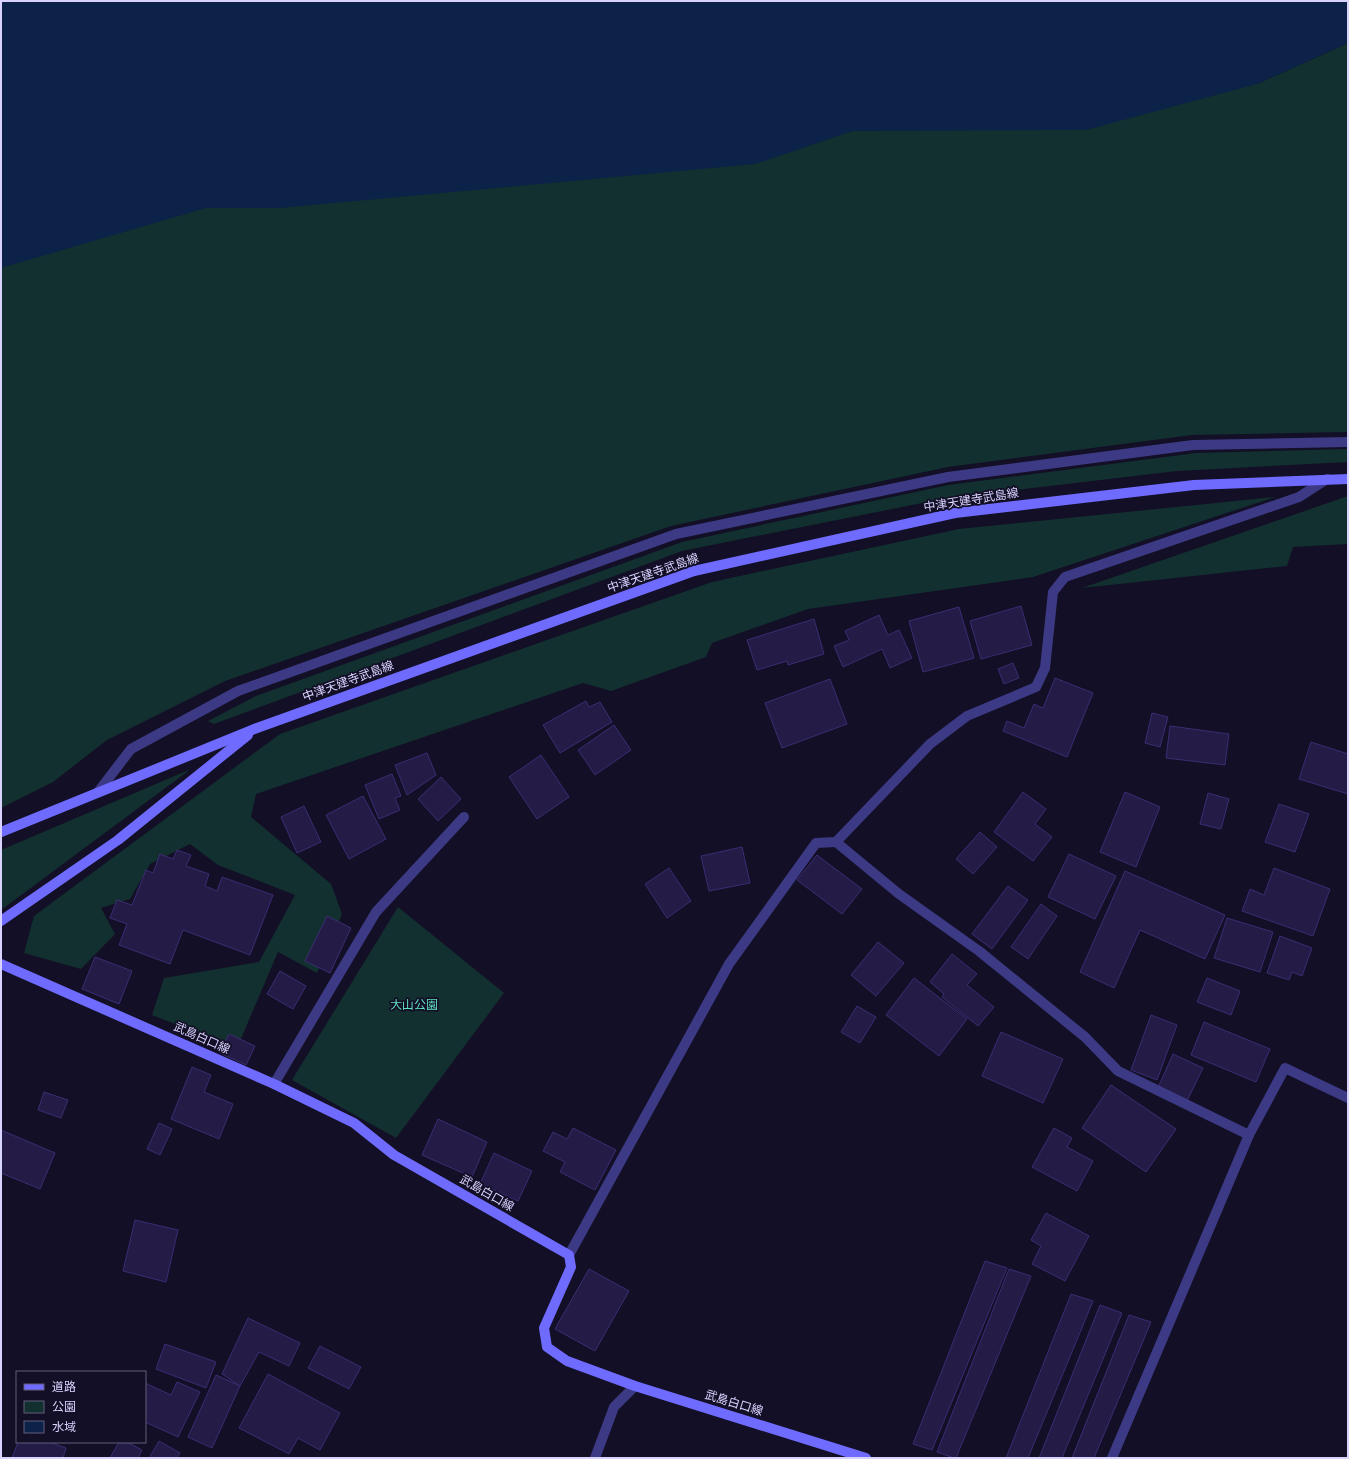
<svg xmlns="http://www.w3.org/2000/svg" width="1349" height="1459" font-family="Rubik,'Noto Sans JP',sans-serif">
	<rect width="100%" height="100%" fill="#130f26"/>
	<g fill="#12302f">
		<path d="M1348 43V432L1192 435 948 467 671 526 225 681 107 740 53 782 1 808V254L205 175 893 80 1257 84Z"/>
		<path d="M1348 449V462L1177 471 947 498 682 551 214 724 208 721 256 696 682 542 948 485 1196 453Z"/>
		<path d="M1348 496V544L1293 547 1287 566 1082 588Z"/>
		<path d="M1275 497 1033 577 808 609 712 643 706 657 611 691 583 683 256 794 251 817 331 884 342 914 317 973 278 952 237 1048 152 1015 164 978 259 962 295 895 218 865 190 844 150 864 130 899 101 908 115 934 81 969 24 953 34 916 280 734 712 582 959 529Z"/>
		<path d="M191 769 1 910V850Z"/>
		<path d="M398 907 504 993 396 1138 292 1080Z"/>
	</g>
	<path fill="#0c2248" d="M1 1H1348V43L1257 84 1086 130 853 131 755 164 280 208H206L1 268Z"/>
	<g fill="#241b47" stroke="#3b2d73">
		<path d="M1021 606 1032 645 981 659 970 621Z"/>
		<path d="M959 607 974 658 923 672 909 621Z"/>
		<path d="M879 615 888 635 899 630 912 658 890 668 882 649 843 667 834 646 849 640 845 631Z"/>
		<path d="M814 619 824 654 788 665 787 661 757 670 747 640Z"/>
		<path d="M1013 663 1019 678 1004 684 998 669Z"/>
		<path d="M1055 678 1093 693 1067 757 1003 731 1007 721 1024 728 1034 704 1043 708Z"/>
		<path d="M830 679 847 724 782 748 765 703Z"/>
		<path d="M586 701 589 707 600 702 612 722 560 753 543 725Z"/>
		<path d="M1152 713 1168 717 1160 747 1145 743Z"/>
		<path d="M614 725 631 750 595 775 578 750Z"/>
		<path d="M1170 726 1229 734 1225 765 1166 758Z"/>
		<path d="M1311 742 1348 754V794L1299 779Z"/>
		<path d="M427 753 436 775 407 795 395 765Z"/>
		<path d="M541 755 569 797 537 819 509 777Z"/>
		<path d="M392 774 401 796 395 798 400 810 379 819 365 785Z"/>
		<path d="M441 777 461 799 438 821 418 799Z"/>
		<path d="M1023 792 1046 809 1035 824 1052 837 1033 861 994 832Z"/>
		<path d="M1125 792 1160 807 1136 867 1100 852Z"/>
		<path d="M1208 793 1229 799 1221 829 1200 824Z"/>
		<path d="M363 796 386 839 349 859 326 815Z"/>
		<path d="M1279 804 1309 814 1295 852 1265 842Z"/>
		<path d="M304 806 321 842 297 853 281 817Z"/>
		<path d="M980 832 997 847 973 874 956 859Z"/>
		<path d="M742 847 750 883 709 891 701 856Z"/>
		<path d="M177 850 191 855 186 866 209 874 205 886 217 891 222 877 273 895 250 955 183 930 170 964 119 945 127 924 110 918 117 900 132 905 146 870 153 873 160 854 173 859Z"/>
		<path d="M1069 854 1116 876 1095 919 1048 897Z"/>
		<path d="M817 855 862 889 842 914 797 880Z"/>
		<path d="M669 868 691 901 667 918 645 884Z"/>
		<path d="M1274 868 1330 889 1313 936 1242 911 1250 889 1264 895Z"/>
		<path d="M1125 871 1225 915 1205 959 1140 930 1114 988 1080 972Z"/>
		<path d="M1008 886 1028 900 992 949 972 934Z"/>
		<path d="M1041 904 1057 916 1028 959 1011 947Z"/>
		<path d="M327 916 351 928 330 973 305 961Z"/>
		<path d="M1227 918 1273 932 1260 972 1214 958Z"/>
		<path d="M1280 936 1312 948 1302 976 1292 972 1289 980 1267 973Z"/>
		<path d="M878 942 904 963 876 996 851 975Z"/>
		<path d="M952 954 977 974 967 985 994 1007 978 1026 942 997 944 994 930 982Z"/>
		<path d="M95 957 132 971 119 1004 82 989Z"/>
		<path d="M280 971 306 986 293 1009 267 994Z"/>
		<path d="M914 978 967 1019 939 1056 886 1015Z"/>
		<path d="M1207 978 1240 991 1231 1015 1197 1002Z"/>
		<path d="M857 1006 876 1017 860 1043 841 1032Z"/>
		<path d="M1151 1015 1177 1025 1157 1080 1131 1070Z"/>
		<path d="M1204 1022 1270 1049 1256 1082 1191 1055Z"/>
		<path d="M1001 1032 1063 1059 1043 1103 982 1076Z"/>
		<path d="M229 1034 255 1046 246 1065 220 1053Z"/>
		<path d="M1173 1054 1203 1068 1185 1105 1156 1092Z"/>
		<path d="M192 1067 211 1075 204 1092 233 1104 219 1139 171 1119Z"/>
		<path d="M1111 1085 1176 1129 1146 1172 1082 1128Z"/>
		<path d="M44 1092 68 1100 61 1118 38 1110Z"/>
		<path d="M438 1119 487 1142 472 1177 422 1155Z"/>
		<path d="M159 1123 172 1129 160 1155 147 1149Z"/>
		<path d="M573 1128 616 1150 595 1190 560 1172 565 1162 543 1151 553 1132 567 1139Z"/>
		<path d="M1054 1128 1072 1138 1067 1147 1093 1161 1077 1191 1032 1167Z"/>
		<path d="M1 1130 55 1153 40 1189 1 1173Z"/>
		<path d="M494 1153 532 1171 518 1201 480 1184Z"/>
		<path d="M1046 1213 1089 1236 1065 1281 1032 1264 1041 1246 1031 1240Z"/>
		<path d="M135 1220 178 1230 166 1282 123 1271Z"/>
		<path d="M985 1261 1007 1268 932 1450 913 1444Z"/>
		<path d="M589 1269 629 1291 595 1351 555 1329Z"/>
		<path d="M1009 1269 1031 1276 956 1458H954L937 1452Z"/>
		<path d="M1071 1294 1093 1301 1028 1458H1006Z"/>
		<path d="M1100 1305 1122 1313 1062 1458H1039Z"/>
		<path d="M1129 1315 1151 1322 1094 1458H1072Z"/>
		<path d="M248 1318 300 1343 289 1366 259 1352 240 1386 222 1374Z"/>
		<path d="M165 1344 216 1362 206 1388 156 1369Z"/>
		<path d="M320 1346 361 1367 349 1389 308 1368Z"/>
		<path d="M268 1374 340 1413 320 1450 298 1438 289 1454 239 1428Z"/>
		<path d="M216 1375 240 1386 212 1448 188 1437Z"/>
		<path d="M177 1382 200 1392 178 1437 145 1422V1383L171 1395Z"/>
		<path d="M159 1441 180 1453 177 1458H149Z"/>
		<path d="M18 1442H49L66 1448 63 1458H12Z"/>
		<path d="M119 1442H127L142 1450 138 1458H110Z"/>
	</g>
	<g fill="none" stroke-linecap="round" stroke-linejoin="round">
		<g stroke="#3d3a85" stroke-width="10">
			<path d="M98 792 131 749 238 691 676 534 948 477 1193 445 1348 442"/>
			<path d="M595 1458 614 1407 635 1386"/>
			<path d="M1112 1458 1249 1135"/>
		</g>
		<g stroke="#3d3a85" stroke-width="10">
			<path d="M836 842 899 894 979 951 1085 1037 1118 1071 1249 1135 1285 1068 1348 1098"/>
			<path d="M274 1084 376 912 464 817"/>
			<path d="M569 1255 729 964 816 843 836 842 930 744 967 716 1036 687 1045 668 1053 592 1065 577 1299 497 1327 479"/>
		</g>
		<g stroke="#6f6bff" stroke-width="10">
			<path d="M1 832 257 728 694 571 955 513 1194 485 1348 479"/>
			<path d="M1 921 118 840 248 735"/>
			<path d="M1 964 274 1084 354 1123 394 1155 569 1255 571 1267 544 1328 547 1347 567 1361 635 1386 866 1458"/>
		</g>
	</g>
	<g text-anchor="middle" dominant-baseline="central" stroke-width="3.5" stroke-linejoin="round" paint-order="stroke">
		<g font-size="12" fill="#d9d4ff" stroke="#130f26">
			<text transform="translate(971 500) rotate(-9)">中津天建寺武島線</text>
			<text transform="translate(653 573) rotate(-19)">中津天建寺武島線</text>
			<text transform="translate(348 681) rotate(-20)">中津天建寺武島線</text>
			<text transform="translate(202 1038) rotate(24)">武島白口線</text>
			<text transform="translate(487 1193) rotate(30)">武島白口線</text>
			<text transform="translate(734 1403) rotate(17)">武島白口線</text>
		</g>
		<g font-size="12" fill="#5fe0c0" stroke="#130f26">
			<text x="414" y="1005">大山公園</text>
		</g>
	</g>
	<rect width="1349" height="1459" fill="none" stroke="#d9d4ff" stroke-width="4"/>
	<rect x="16" y="1371" width="130" height="72" fill="#130f26" stroke="#625e7d"/>
	<rect x="24" y="1384" width="20" height="6" fill="#6f6bff" stroke="#625e7d"/>
	<text x="52" y="1391" font-size="12" fill="#d9d4ff">道路</text>
	<rect x="24" y="1401" width="20" height="12" fill="#12302f" stroke="#625e7d"/>
	<text x="52" y="1411" font-size="12" fill="#d9d4ff">公園</text>
	<rect x="24" y="1421" width="20" height="12" fill="#0c2248" stroke="#625e7d"/>
	<text x="52" y="1431" font-size="12" fill="#d9d4ff">水域</text>
</svg>
